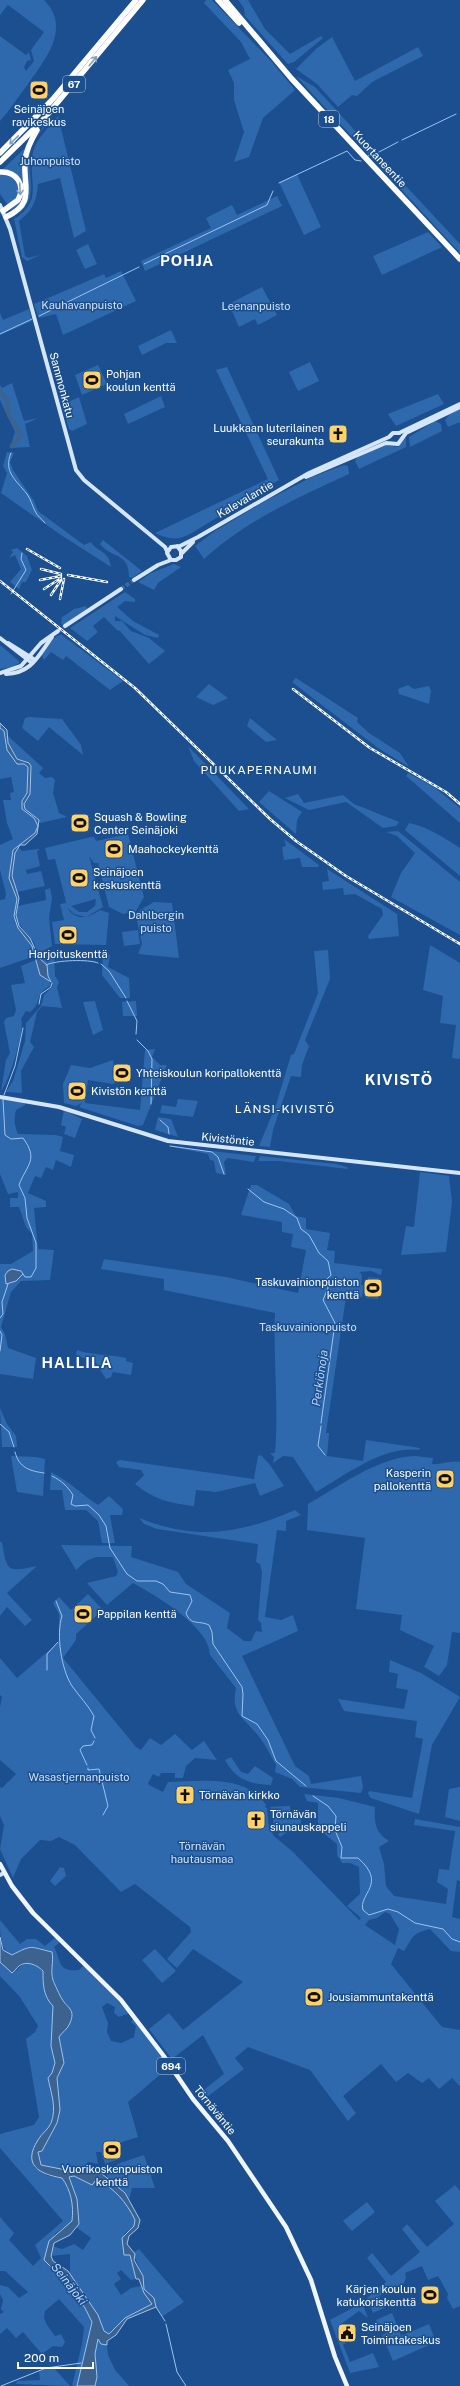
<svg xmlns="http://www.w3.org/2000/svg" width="460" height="2386" font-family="'Public Sans',sans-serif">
	<rect width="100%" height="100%" fill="#1b4f8f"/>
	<g fill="#2e69ad" fill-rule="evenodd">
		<path d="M0 0H44C72 28 45 60 28 84 18 97 10 110 0 121V36L26 55 29 52 31 60 27 61 24 67 26 71 34 61 31 50 44 32 8 5 0 15Z"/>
		<path d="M206 0H212L272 62 295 90 263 118 249 157 234 162 244 132 234 100V83L228 70 250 59 241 42 204 3Z"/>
		<path d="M238 0H248L265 29 290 54 321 36 323 38 294 62 288 64 245 16 244 8Z"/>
		<path d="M332 37 355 81 418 47 423 56 372 82 357 96 352 95 338 107 317 84 296 69 316 49Z"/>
		<path d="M296 76 315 87 401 181 395 183Z"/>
		<path d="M58 116 86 231 74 238 60 178 38 184C37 201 32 211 19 221L25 256 28 258 40 255 27 261 22 257 14 219C45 200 27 180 33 152 37 138 49 127 58 116Z"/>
		<path d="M50 117 52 118C45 127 36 135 32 146 23 171 44 201 14 216L24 206 29 195 28 155 31 144Z"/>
		<path d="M25 148 26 188 22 202 11 212 10 210 20 201 23 186 2 170Z"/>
		<path d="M0 174 11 176 19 186 18 197 8 205 0 194Z"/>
		<path d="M297 174 321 227 304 235 279 182Z"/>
		<path d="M402 184 405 185 460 244V253L399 187Z"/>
		<path d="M277 196 282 206 145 271 141 261 211 228 206 218 232 205 237 215Z"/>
		<path d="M428 232 442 247 382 275 373 256Z"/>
		<path d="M88 244 97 264 85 269 76 250Z"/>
		<path d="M121 271 136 301 63 335 56 314 39 318 34 304 104 274 106 278Z"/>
		<path d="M262 287 277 315 258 325 255 319 239 327 229 304Z"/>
		<path d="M29 309 32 321 0 335V313L3 320Z"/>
		<path d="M171 330 177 343H166L142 355 138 346Z"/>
		<path d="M310 362 319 381 298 391 289 372Z"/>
		<path d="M98 365 107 384 82 395 75 375Z"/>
		<path d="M227 367 279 480 190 534C176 541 169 539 155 533L268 479 216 370Z"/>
		<path d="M12 383 24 421 38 418 25 424 30 447 10 448 15 432 0 400V385L2 388Z"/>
		<path d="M438 394 444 404 396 426 388 414Z"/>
		<path d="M161 396 165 407 128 424 124 414Z"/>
		<path d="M79 397 87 424 72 431 69 429 62 405Z"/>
		<path d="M460 409V422L448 427 445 420 450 414Z"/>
		<path d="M435 421 441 424 442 431 410 447 409 437Z"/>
		<path d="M406 437V447L359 469 355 461 358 456 387 445 398 447Z"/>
		<path d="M7 452 14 453 10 462 13 470 34 501 38 511 84 545 91 542C98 553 109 550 111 567L61 535 1 493 7 473 3 466Z"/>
		<path d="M344 465 348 466 349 474C299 497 245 521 204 559L195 546 215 531 267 500 312 477Z"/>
		<path d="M103 540 142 571 132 578 129 577C129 552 112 559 100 544Z"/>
		<path d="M17 548 27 556 32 570 26 582H22L19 589 10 582 21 569 15 555 9 558 13 552 11 550Z"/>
		<path d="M174 564 181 567 158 583 154 590 138 582 151 573Z"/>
		<path d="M125 592 135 599V602L125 601 117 607 133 621 159 635 158 638 145 635 115 616V621H122L131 631 149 638 165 651 149 664 120 631 117 630 104 617 93 626 98 632 87 641 70 628Z"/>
		<path d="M86 606 87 609 63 625 61 623 62 619 61 618 74 609Z"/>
		<path d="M62 635 123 681 110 690 66 656 63 660 51 652 44 660 42 656C46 649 55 633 62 635Z"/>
		<path d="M0 645 19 661V663L12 667 0 669Z"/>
		<path d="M296 678 358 718 357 722 369 733 400 753 409 767 378 748 292 682Z"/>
		<path d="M209 684 228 698 213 705 196 697Z"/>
		<path d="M408 685 414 689 429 686 431 691 429 704 399 694 398 689Z"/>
		<path d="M29 717 62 719 81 745 83 755 49 727 38 741 22 728 25 718Z"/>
		<path d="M250 718 277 740 266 742 247 726Z"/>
		<path d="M0 728 4 731C4 745 10 751 16 763L24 764 28 767 27 793 22 801V809L34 818 38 826 35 833 13 850 9 878 17 899 14 916 16 924 32 946 35 956 0 968V900L5 899 6 894 0 870V845L13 839 7 823 3 800H11L10 793 14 792 11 777 0 779Z"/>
		<path d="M8 736 43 768 39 773 45 778 52 777 55 780 53 793 59 813 67 817 40 823 25 809 24 804 30 793 31 766 17 759 8 743Z"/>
		<path d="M188 746 249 809 239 811 194 761Z"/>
		<path d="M408 773 434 787 460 808V823L406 776Z"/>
		<path d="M269 791 302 812 297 820 296 834 259 802Z"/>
		<path d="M298 794 304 803 343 795 354 804 399 822 396 826 383 828 346 802 309 810 285 798Z"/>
		<path d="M409 823C428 827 443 837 460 848V876L405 830Z"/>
		<path d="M398 831 460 882V935L391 897 401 873 415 853 397 836 386 832Z"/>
		<path d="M128 834 144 897 136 911 123 914 109 907 98 863H94L89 856 103 907 86 917 74 914 67 907C75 922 89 918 100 910L109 913 106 945 55 944 52 922 64 920 60 904 66 903 67 906 55 859 48 860 45 848 91 837H94L96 841ZM96 899 95 906 87 912H79L71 906Z"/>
		<path d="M284 839 319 865 318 867H302L300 858 284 860 282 847 286 846Z"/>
		<path d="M18 847 22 851 38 849 40 850 37 851 40 866 26 870 27 874 41 871 45 886 17 892C10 879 10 860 18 847Z"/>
		<path d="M327 869 397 914 399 936 369 939 368 936 383 915 382 909 355 894 344 895 343 888 323 890 322 882 329 881Z"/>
		<path d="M50 888 52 898 49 918 52 946 38 954C36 948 34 942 30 937 21 926 14 922 18 906L46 900 45 890Z"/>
		<path d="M154 902 172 903 179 958 138 954 142 944 136 916 140 910Z"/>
		<path d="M138 930 140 944 124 946 122 932Z"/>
		<path d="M430 945 460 963V1059L452 1058 456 1025 440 1023 443 996 423 990Z"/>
		<path d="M328 950 330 979 305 1040 309 1046 302 1065 301 1077 291 1076 273 1130 270 1147 259 1146 276 1105 291 1055 294 1054 318 993 314 951Z"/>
		<path d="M54 951 55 976 59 982 57 987 62 1008 42 1006 37 1012 30 1042 34 1047 21 1071 22 1093 6 1092 13 1081 25 1041 26 1023 41 1006 44 995 53 986 48 976 47 967 39 958Z"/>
		<path d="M103 953 110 955 108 967 129 978 130 998H120L102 975Z"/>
		<path d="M36 960 51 985C47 988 42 990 40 995 37 1002 37 1007 30 1012L26 1011 21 1019C26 1028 8 1085 1 1091L6 1060 10 1053 4 1022 6 1018 14 1016 16 1010 11 985 25 983 21 966Z"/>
		<path d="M95 1001 103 1030 93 1035 83 1002Z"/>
		<path d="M136 1001 137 1016H123L122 1002Z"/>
		<path d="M155 1049 152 1057 160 1065H167L143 1125 138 1126 79 1107 82 1103 76 1106 64 1103 63 1084 71 1065 90 1068 113 1060 116 1082 113 1084 88 1080 85 1103 140 1110 145 1050Z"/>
		<path d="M0 1099 26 1102 25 1105 16 1110C14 1119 14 1125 18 1134L56 1135 63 1137 60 1151 74 1155 71 1167 56 1160 53 1170 46 1167 41 1178 35 1176 28 1193 46 1201V1207L34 1208 38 1249 54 1250 50 1280 21 1281 11 1292 1 1327 5 1334 8 1348 36 1358 33 1379 0 1374V1264H11L33 1251 32 1234 26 1227 19 1207H10V1198H18V1192L8 1194 0 1174Z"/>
		<path d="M178 1099 198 1101 193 1117 160 1113 162 1105 176 1107Z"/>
		<path d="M64 1110 82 1119 75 1138 64 1134 66 1127 61 1125Z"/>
		<path d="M158 1117 171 1119 178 1137 155 1130Z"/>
		<path d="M168 1146 256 1156 254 1162 228 1158 224 1162 226 1175 216 1173 214 1161 210 1160 208 1154Z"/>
		<path d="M260 1156 336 1164 347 1167 348 1169 279 1161H258Z"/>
		<path d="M420 1172 449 1176 452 1202 446 1252 401 1255 406 1226 414 1227Z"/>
		<path d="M251 1185H257L289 1204 296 1216 306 1218V1229L330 1233 327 1250 335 1251 334 1263 382 1269 381 1275 371 1271 360 1272 362 1276 361 1285H364L362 1297 349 1295 346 1297 326 1433H329L327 1456 363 1461 366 1440 420 1448 419 1450C382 1446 348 1474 316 1492L293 1457 283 1456 273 1463 274 1457 270 1453H275C279 1407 273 1360 275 1313L164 1290V1279L101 1269 104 1259 226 1277 298 1293 306 1250 291 1247 293 1234 282 1232V1222L241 1215Z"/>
		<path d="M368 1277 380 1278 378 1299 366 1298Z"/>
		<path d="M77 1350C94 1356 109 1354 126 1358V1361L133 1363 131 1375 113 1372 111 1377 106 1379 96 1363 76 1355Z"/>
		<path d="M0 1408 7 1424 16 1436 17 1447H2Z"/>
		<path d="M261 1455 270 1465 284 1486 260 1496 255 1483 216 1492 196 1490 194 1506C171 1504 153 1499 135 1484L144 1475 141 1470 119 1467 116 1462 120 1460 254 1479 258 1456Z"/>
		<path d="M11 1456 36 1457 45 1459 43 1496 17 1492Z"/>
		<path d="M415 1456 433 1458 432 1464C442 1465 449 1460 460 1462V1633L452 1632 447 1665 439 1676 424 1667 434 1646 400 1630 402 1615 356 1609 365 1538 307 1530 308 1504C340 1486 378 1457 415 1456Z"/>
		<path d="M51 1472C69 1481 81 1494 98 1505L109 1496 123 1509 122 1515H110L115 1543H102L98 1521 86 1510H65L62 1490H50Z"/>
		<path d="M295 1510 301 1515 286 1521V1531L277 1530 265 1617 281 1620 293 1615 298 1631 242 1656 295 1766 309 1776 311 1784 361 1776 363 1787 361 1793 300 1787 292 1779 275 1772 276 1765C270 1754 264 1742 256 1733 241 1716 231 1712 236 1688L210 1655C210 1627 155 1595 133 1583L107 1605 87 1583 116 1576 118 1572 113 1557H96L86 1561 76 1570 61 1545 132 1546 131 1557 178 1572 186 1584 230 1613 227 1628 244 1641H251L256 1631 262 1632 261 1623 258 1620 262 1572 260 1564 256 1562 258 1544 157 1529 144 1524 139 1518C197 1541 239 1534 295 1510Z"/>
		<path d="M0 1542H2C7 1573 8 1572 37 1566L7 1593 32 1620 25 1626 7 1607 0 1616Z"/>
		<path d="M88 1594 103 1610 76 1634V1640L63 1658 136 1747 141 1750 150 1738 161 1745 175 1734 192 1750 204 1741 217 1760 195 1758 186 1766 183 1778H175V1773H161L159 1777 153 1774 148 1783 149 1785 163 1792 168 1782C199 1781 248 1774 266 1805L265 1807 267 1808 269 1828 274 1836 293 1852 359 1920 361 1918 347 1906 360 1894 359 1867 350 1863H342L337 1855V1844L318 1829V1803L307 1801 304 1794 339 1798 375 1807C374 1822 375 1833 389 1841L379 1847 384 1864 386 1886 394 1896 446 1904 448 1889 437 1882 439 1869 449 1870 455 1831 414 1825 415 1819 460 1827V1881L457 1880 452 1917 460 1919V1952L451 1951 430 1929C411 1934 414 1936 404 1951L398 1948 391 1964 442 2027 460 2030V2086L452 2078 439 2089 429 2078 422 2083 408 2073 396 2082 381 2064 343 2096 356 2113 348 2121 310 2070 248 2047 235 2058 244 2069 207 2097V2108L196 2096 224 2074 203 2035 172 2059 149 2029 169 2013 183 2030 243 1982 193 1949 177 1968 167 1959 191 1932 190 1927 135 1884 121 1892 75 1845 59 1837 51 1841 40 1840 21 1859 13 1878 0 1849 4 1825 0 1816V1787L2 1788 16 1774 0 1760V1707L2 1697 0 1695V1658L17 1678 60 1641 59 1614 53 1603 59 1597 71 1610ZM385 1912 390 1914 399 1929 395 1945 365 1925 369 1920 377 1918Z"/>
		<path d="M390 1660 421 1673 460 1697 432 1745 419 1814 371 1798 368 1794 369 1791 412 1798 423 1739 415 1737 417 1721 344 1711 338 1699 404 1709 408 1690 396 1688 398 1674 389 1672Z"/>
		<path d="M231 1757 241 1772 248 1774 255 1766 273 1778 271 1785C249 1784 236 1780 225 1760Z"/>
		<path d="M460 1787V1821L445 1817 449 1789Z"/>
		<path d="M286 1806H290L291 1819H301V1823L280 1837 278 1834 281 1832 278 1823 274 1824 270 1807Z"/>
		<path d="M60 1867 64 1868 66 1876 55 1886 50 1881Z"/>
		<path d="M0 1920 20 1944 27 1939H36L45 1946 56 1937 130 2013 119 2017 114 2013 115 2007 107 2003 102 2007 108 2023 107 2032 111 2041 121 2043 134 2037 136 2026 131 2022 134 2018 169 2067 128 2102 138 2137 119 2143 114 2139 119 2159 105 2164 101 2152H96L98 2164 88 2162 86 2167H80L67 2173 61 2169 41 2165 38 2152 42 2151 57 2123 60 2110 57 2078 64 2063 59 2037C62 2032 68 2029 70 2023 76 2009 67 2008 62 1999 60 1996 54 1983 53 1980 50 1970 54 1962 52 1952 32 1947 31 1944 12 1955 0 1951 0 1932 0 1920ZM60 1942 84 1965 79 1970C57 1972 62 1962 54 1947Z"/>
		<path d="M155 1949 176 1971 162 1983 142 1960Z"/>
		<path d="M0 1962 13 1973C24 1964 28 1956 43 1971 43 1984 43 1996 53 2006L51 2046 55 2063 52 2073 48 2078 53 2097V2116L48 2129 38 2139 34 2167 48 2176 62 2178C71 2190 74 2206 72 2221L55 2234 46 2263 62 2278 85 2308 92 2322 77 2386H72L82 2344 84 2327 59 2299 45 2311 44 2318 47 2325 55 2336 61 2334 65 2342 62 2347 53 2346 42 2354 23 2332 16 2338 7 2328 0 2334V2314L4 2312 1 2309 3 2300 0 2294V2285L8 2287 19 2298 28 2292 5 2271H0V2217L14 2233 9 2240 33 2266 41 2258 35 2245 63 2221 0 2148V2134L34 2125 39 2117 26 2039 35 2032 38 2026 20 1997 0 1976Z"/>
		<path d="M144 2155 155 2188H132L129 2200 125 2193 107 2178V2173L120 2163Z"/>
		<path d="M74 2176 80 2177 81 2180C86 2180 93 2179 97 2180 112 2182 130 2208 135 2220L134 2226 124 2234 125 2255H130L136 2279 131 2280 121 2270 117 2273 121 2279 114 2284 121 2295 131 2288 142 2286 152 2304 125 2318 108 2334 104 2331 90 2303 70 2276V2254L51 2256 52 2246 62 2249 74 2244 83 2250 91 2238 76 2227C82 2219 74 2186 69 2177Z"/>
		<path d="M455 2185 460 2191V2306L453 2309 447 2298 448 2294 438 2276 428 2280 422 2266 405 2273 406 2278 404 2283 379 2296 384 2308 373 2313 367 2298 386 2282 367 2258 372 2253 391 2276 420 2252 402 2229 407 2224 427 2247 454 2224 435 2201Z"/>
		<path d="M367 2202 375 2212 352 2231 343 2221Z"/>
		<path d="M139 2249 184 2302 163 2316 156 2307 154 2298 144 2289 141 2272 133 2253Z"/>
		<path d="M362 2303 368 2318 359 2311 338 2326 346 2343 343 2345 350 2362 373 2353 379 2367 350 2373 330 2320Z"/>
		<path d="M392 2313 397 2325 381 2332 376 2320Z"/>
		<path d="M429 2324 436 2342 393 2361 382 2335 398 2328 401 2336Z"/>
		<path d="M98 2339 101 2344 107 2345 108 2355 115 2370 129 2386H95L97 2377 95 2354Z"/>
		<path d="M47 2368H54L70 2386 16 2384 17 2381 40 2380 39 2371Z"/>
	</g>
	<g fill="#3c6290" stroke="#9cc4f0" fill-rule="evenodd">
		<path d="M0 723 7 730 8 743 17 759 29 763 31 766 30 794 24 804 25 809 39 820 37 834 25 845H20L15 853 12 876 19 898 16 915 19 926 30 938 39 958 47 965 48 976 51 982 40 975 32 946 18 928 14 916 17 899 9 878 13 850 35 833 38 826 34 818 22 809V801L27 793 28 767 24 764H17L7 750 4 731 0 728Z"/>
		<path d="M12 1269 21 1271 23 1274 16 1281 6 1284 5 1275 8 1271Z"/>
		<path d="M0 1937 3 1950 12 1955C33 1944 30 1947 52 1952 54 1962 50 1970 53 1980 54 1983 60 1996 62 1999 67 2008 76 2009 70 2023 68 2029 62 2032 59 2037L64 2063 57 2078 60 2110 57 2123 42 2151 38 2152 41 2165 61 2169 67 2173 80 2167H86L101 2173 125 2193 140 2220 138 2228 129 2236 127 2244 135 2254 134 2260 143 2276 144 2289 154 2298 156 2307 127 2319 116 2335 107 2341V2345L101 2344 98 2339 95 2354 97 2377 95 2386H77L92 2322 85 2308 62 2278 44 2260 49 2241 72 2221C74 2206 71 2190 62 2178 39 2174 22 2165 38 2140 41 2134 48 2130 51 2123 57 2108 51 2093 48 2078L52 2073 55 2063 51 2046 53 2006C43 1996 43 1984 43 1971 36 1964 24 1959 16 1969 15 1970 14 1972 12 1973L0 1962ZM74 2176 92 2185 96 2180C114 2187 127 2203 135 2220L134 2226 122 2238 124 2255H130L136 2279H139L144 2293 152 2304 125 2318 109 2334 104 2331 98 2315 68 2271 53 2261 51 2256 54 2243 70 2235 79 2224 77 2199 69 2177Z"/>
	</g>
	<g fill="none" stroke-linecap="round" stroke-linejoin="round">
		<g stroke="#9cc4f0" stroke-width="1">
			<path d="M402 140 456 114"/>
			<path d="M379 152 398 142"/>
			<path d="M368 156 374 154"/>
			<path d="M279 183 347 151 355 160 361 161"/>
			<path d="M144 264 267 205 273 191"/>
			<path d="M39 316 139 267"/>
			<path d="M0 334 32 319"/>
			<path d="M11 453C3 472 16 480 27 494 31 500 32 505 35 511 37 516 42 519 45 523"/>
			<path d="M11 594 26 570 21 559 22 553"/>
			<path d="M101 964 109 971 126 998"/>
			<path d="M46 965C56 960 89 959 98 963"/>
			<path d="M127 1001 137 1021 136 1034"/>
			<path d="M39 1004 41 994 51 987 52 983"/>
			<path d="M137 1040 148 1051 152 1059 151 1104"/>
			<path d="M4 1095 15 1066 23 1028"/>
			<path d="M3 1099 5 1135 11 1139 23 1138C39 1160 27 1164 19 1185L25 1198 27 1218 36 1243V1268L31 1277H25L23 1274"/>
			<path d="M160 1120 168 1127 169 1134"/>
			<path d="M170 1146 212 1152 218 1157 224 1174"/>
			<path d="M248 1189 264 1202 284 1209 297 1218 301 1229 309 1235 319 1253 328 1261 331 1275 326 1280 328 1288 323 1300 335 1323 321 1423"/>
			<path d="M0 1318 3 1314 2 1302 8 1284"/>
			<path d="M0 1331 2 1335 0 1351"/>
			<path d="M0 1424 9 1432 14 1447"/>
			<path d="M321 1426 318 1446 325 1455"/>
			<path d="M15 1452C19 1468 30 1471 44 1473"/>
			<path d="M52 1476C62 1481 67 1486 73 1495L71 1504 75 1506 88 1505 99 1515 106 1526 110 1548 127 1574 137 1581H156L163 1584 170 1592 190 1595 192 1601 186 1613C191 1626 198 1620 209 1625L212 1632 213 1644 242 1687 243 1694 242 1716 257 1724 268 1740 276 1761 306 1786"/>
			<path d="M56 1601 62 1616C56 1634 61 1669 72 1686 79 1696 88 1705 94 1716L91 1730 95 1738"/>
			<path d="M47 1670V1654L58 1642"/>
			<path d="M87 1765 80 1750 83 1746 92 1745 94 1741"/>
			<path d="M88 1768V1770L99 1769 108 1806 103 1815"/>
			<path d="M313 1796 328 1806 336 1816 335 1830 342 1847 341 1858H358C388 1884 358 1894 363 1910L369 1915 388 1909 398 1912 415 1923 443 1929 452 1939 460 1942"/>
			<path d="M156 2307 165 2321"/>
			<path d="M166 2324 177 2372 186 2386"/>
			<path d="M1 2386 46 2368 81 2363"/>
		</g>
		<path stroke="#3c6290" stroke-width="4.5" d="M0 392 7 400 9 415 21 435 12 446"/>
		<g stroke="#3d69a0" stroke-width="4" stroke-dasharray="4 2" stroke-linecap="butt">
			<path d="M121 589 134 580"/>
			<path d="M58 631 65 626"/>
		</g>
		<g stroke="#d6e6fa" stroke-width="4">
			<path d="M0 205 10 229 76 470 84 480 165 547 167 551"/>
			<path d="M399 433 460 404"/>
			<path d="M306 477 386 443 398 444 406 433 460 407"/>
			<path d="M177 546 181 551V557L176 560H171L167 553 171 547 180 546 198 537 309 473 389 437 393 433H399"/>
			<path d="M182 553 193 542"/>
			<path d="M134 580 158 565 171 560"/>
			<path d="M65 626 121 589"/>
			<path d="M0 638 32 663"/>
			<path d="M8 643 35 660"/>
			<path d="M0 673 21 666 41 643 58 631"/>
			<path d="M6 674C32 673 38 656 52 637"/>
			<path d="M0 1097 59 1107 168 1141 460 1173"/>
			<path d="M0 1875 4 1873"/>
		</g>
		<path stroke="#f0f6ff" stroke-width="4.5" d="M0 1864 12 1886 33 1913 121 2000 163 2055 193 2099 228 2141 286 2227 311 2280 335 2357 347 2386"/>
		<g stroke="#fff" stroke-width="5.5">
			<path d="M218 0 239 23"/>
			<path d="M225 0 291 78 460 259"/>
			<path d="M0 153 53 99 136 0"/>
			<path d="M0 162 42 121 143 0"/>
			<path d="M0 172C17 171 26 186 18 200L3 211"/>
			<path d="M6 217C36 203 23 187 25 161 26 150 31 140 37 130"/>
		</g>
		<g stroke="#fff" stroke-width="2.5">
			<g id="rail">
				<path d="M27 549 60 568"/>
				<path d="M41 569 61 574"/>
				<path d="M68 575 107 582"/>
				<path d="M40 580 61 576"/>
				<path d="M0 581 135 688 270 819 296 841 346 876 460 944"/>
				<path d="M44 589 61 578"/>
				<path d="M51 595 61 580"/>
				<path d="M60 599 64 579"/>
				<path d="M293 689 370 748 446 792 460 804"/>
			</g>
		</g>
		<use href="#rail" stroke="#1b4f8f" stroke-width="1" stroke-dasharray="3" stroke-linecap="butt"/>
	</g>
	<defs><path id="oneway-shaft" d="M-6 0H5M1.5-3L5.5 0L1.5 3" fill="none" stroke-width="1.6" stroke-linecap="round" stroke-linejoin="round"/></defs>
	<g stroke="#829ec1">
		<use href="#oneway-shaft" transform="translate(93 61) rotate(-51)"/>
		<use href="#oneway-shaft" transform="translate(14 140) rotate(136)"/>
		<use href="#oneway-shaft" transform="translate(20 189) rotate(87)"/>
	</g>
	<defs>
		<g id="stadium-square" transform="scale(1)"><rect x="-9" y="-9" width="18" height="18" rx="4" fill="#ffd166" stroke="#1b4f8f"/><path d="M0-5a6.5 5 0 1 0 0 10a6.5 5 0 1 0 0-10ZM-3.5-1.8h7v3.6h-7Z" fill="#111"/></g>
		<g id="church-square" transform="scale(1)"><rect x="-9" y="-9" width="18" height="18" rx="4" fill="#ffd166" stroke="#1b4f8f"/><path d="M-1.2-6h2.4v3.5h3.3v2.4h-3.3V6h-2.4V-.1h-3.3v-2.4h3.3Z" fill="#111"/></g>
		<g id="civic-square" transform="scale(1)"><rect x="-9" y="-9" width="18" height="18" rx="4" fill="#ffd166" stroke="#1b4f8f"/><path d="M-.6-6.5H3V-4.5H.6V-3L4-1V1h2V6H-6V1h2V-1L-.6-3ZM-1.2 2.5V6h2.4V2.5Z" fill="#111"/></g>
	</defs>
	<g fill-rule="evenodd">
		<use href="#stadium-square" x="39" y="90"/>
		<use href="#stadium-square" x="92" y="380"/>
		<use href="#church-square" x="338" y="434"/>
		<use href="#stadium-square" x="80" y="823"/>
		<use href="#stadium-square" x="114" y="849"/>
		<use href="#stadium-square" x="79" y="878"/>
		<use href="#stadium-square" x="68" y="935"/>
		<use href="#stadium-square" x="122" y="1073"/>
		<use href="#stadium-square" x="77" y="1091"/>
		<use href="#stadium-square" x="373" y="1288"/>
		<use href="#stadium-square" x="445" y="1479"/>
		<use href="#stadium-square" x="83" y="1614"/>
		<use href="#church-square" x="185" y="1795"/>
		<use href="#church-square" x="256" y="1820"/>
		<use href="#stadium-square" x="314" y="1997"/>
		<use href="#stadium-square" x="112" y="2150"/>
		<use href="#stadium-square" x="430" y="2295"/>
		<use href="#civic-square" x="347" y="2333"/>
	</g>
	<g text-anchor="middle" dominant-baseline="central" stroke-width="3" stroke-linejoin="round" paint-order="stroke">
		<g fill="#1b4f8f" stroke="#bbcadd" stroke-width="1">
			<rect x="63" y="76" width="22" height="16" rx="3"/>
			<rect x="319" y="111" width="20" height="16" rx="3"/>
			<rect x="157" y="2058" width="28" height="16" rx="3"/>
		</g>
		<g font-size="10" font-weight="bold" fill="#fff">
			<text x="74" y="84">67</text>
			<text x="329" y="119">18</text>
			<text x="171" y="2066">694</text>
		</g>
		<g font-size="11" fill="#fff" stroke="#1b4f8f" text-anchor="start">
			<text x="39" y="109" text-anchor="middle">Seinäjoen<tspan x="39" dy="13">ravikeskus</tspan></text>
			<text x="106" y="374">Pohjan<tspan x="106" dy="13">koulun kenttä</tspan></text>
			<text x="324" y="428" text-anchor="end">Luukkaan luterilainen<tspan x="324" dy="13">seurakunta</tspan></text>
			<text x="94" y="817">Squash &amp; Bowling<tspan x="94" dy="13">Center Seinäjoki</tspan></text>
			<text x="128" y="849">Maahockeykenttä</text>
			<text x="93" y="872">Seinäjoen<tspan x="93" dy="13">keskuskenttä</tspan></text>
			<text x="68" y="954" text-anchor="middle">Harjoituskenttä</text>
			<text x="136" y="1073">Yhteiskoulun koripallokenttä</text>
			<text x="91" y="1091">Kivistön kenttä</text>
			<text x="359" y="1282" text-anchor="end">Taskuvainionpuiston<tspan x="359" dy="13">kenttä</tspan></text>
			<text x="431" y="1473" text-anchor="end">Kasperin<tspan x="431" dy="13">pallokenttä</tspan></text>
			<text x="97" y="1614">Pappilan kenttä</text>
			<text x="199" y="1795">Törnävän kirkko</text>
			<text x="270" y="1814">Törnävän<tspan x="270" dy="13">siunauskappeli</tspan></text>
			<text x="328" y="1997">Jousiammuntakenttä</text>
			<text x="112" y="2169" text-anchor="middle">Vuorikoskenpuiston<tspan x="112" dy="13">kenttä</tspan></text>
			<text x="416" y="2289" text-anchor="end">Kärjen koulun<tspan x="416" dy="13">katukoriskenttä</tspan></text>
			<text x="361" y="2327">Seinäjoen<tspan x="361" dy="13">Toimintakeskus</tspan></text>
		</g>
		<g font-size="11" fill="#fff" stroke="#1b4f8f">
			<text transform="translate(380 159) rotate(47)">Kuortaneentie</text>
			<text transform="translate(62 385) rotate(75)">Sammonkatu</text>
			<text transform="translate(245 499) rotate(-30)">Kalevalantie</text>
			<text transform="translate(228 1139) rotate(6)">Kivistöntie</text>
			<text transform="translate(215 2110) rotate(51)">Törnäväntie</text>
		</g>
		<g font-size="11" fill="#cfe3fa" stroke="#1b4f8f">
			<text x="50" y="161">Juhonpuisto</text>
			<text x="82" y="305">Kauhavanpuisto</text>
			<text x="256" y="306">Leenanpuisto</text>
			<text x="156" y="915">Dahlbergin<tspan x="156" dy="13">puisto</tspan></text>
			<text x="308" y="1327">Taskuvainionpuisto</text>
			<text x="79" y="1777">Wasastjernanpuisto</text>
			<text x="202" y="1846">Törnävän<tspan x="202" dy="13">hautausmaa</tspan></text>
		</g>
		<g font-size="12" letter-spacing="1" fill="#fff" stroke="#1b4f8f">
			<text x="259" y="770">PUUKAPERNAUMI</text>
			<text x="285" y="1109">LÄNSI-KIVISTÖ</text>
		</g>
		<g font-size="12" font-style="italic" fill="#b5d3f5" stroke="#1b4f8f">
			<text transform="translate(320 1378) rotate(-82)">Perkiönoja</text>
			<text transform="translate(69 2284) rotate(52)">Seinäjoki</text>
		</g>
		<g font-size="15" font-weight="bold" letter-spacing="1" fill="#fff" stroke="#1b4f8f">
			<text x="187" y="260">POHJA</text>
			<text x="399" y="1079">KIVISTÖ</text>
			<text x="77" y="1362">HALLILA</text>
		</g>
	</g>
	<path d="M18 2362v6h75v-6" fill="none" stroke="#ffffff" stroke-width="2"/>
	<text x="24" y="2362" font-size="12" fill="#ffffff" stroke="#1b4f8f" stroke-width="3" paint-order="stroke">200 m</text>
</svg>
